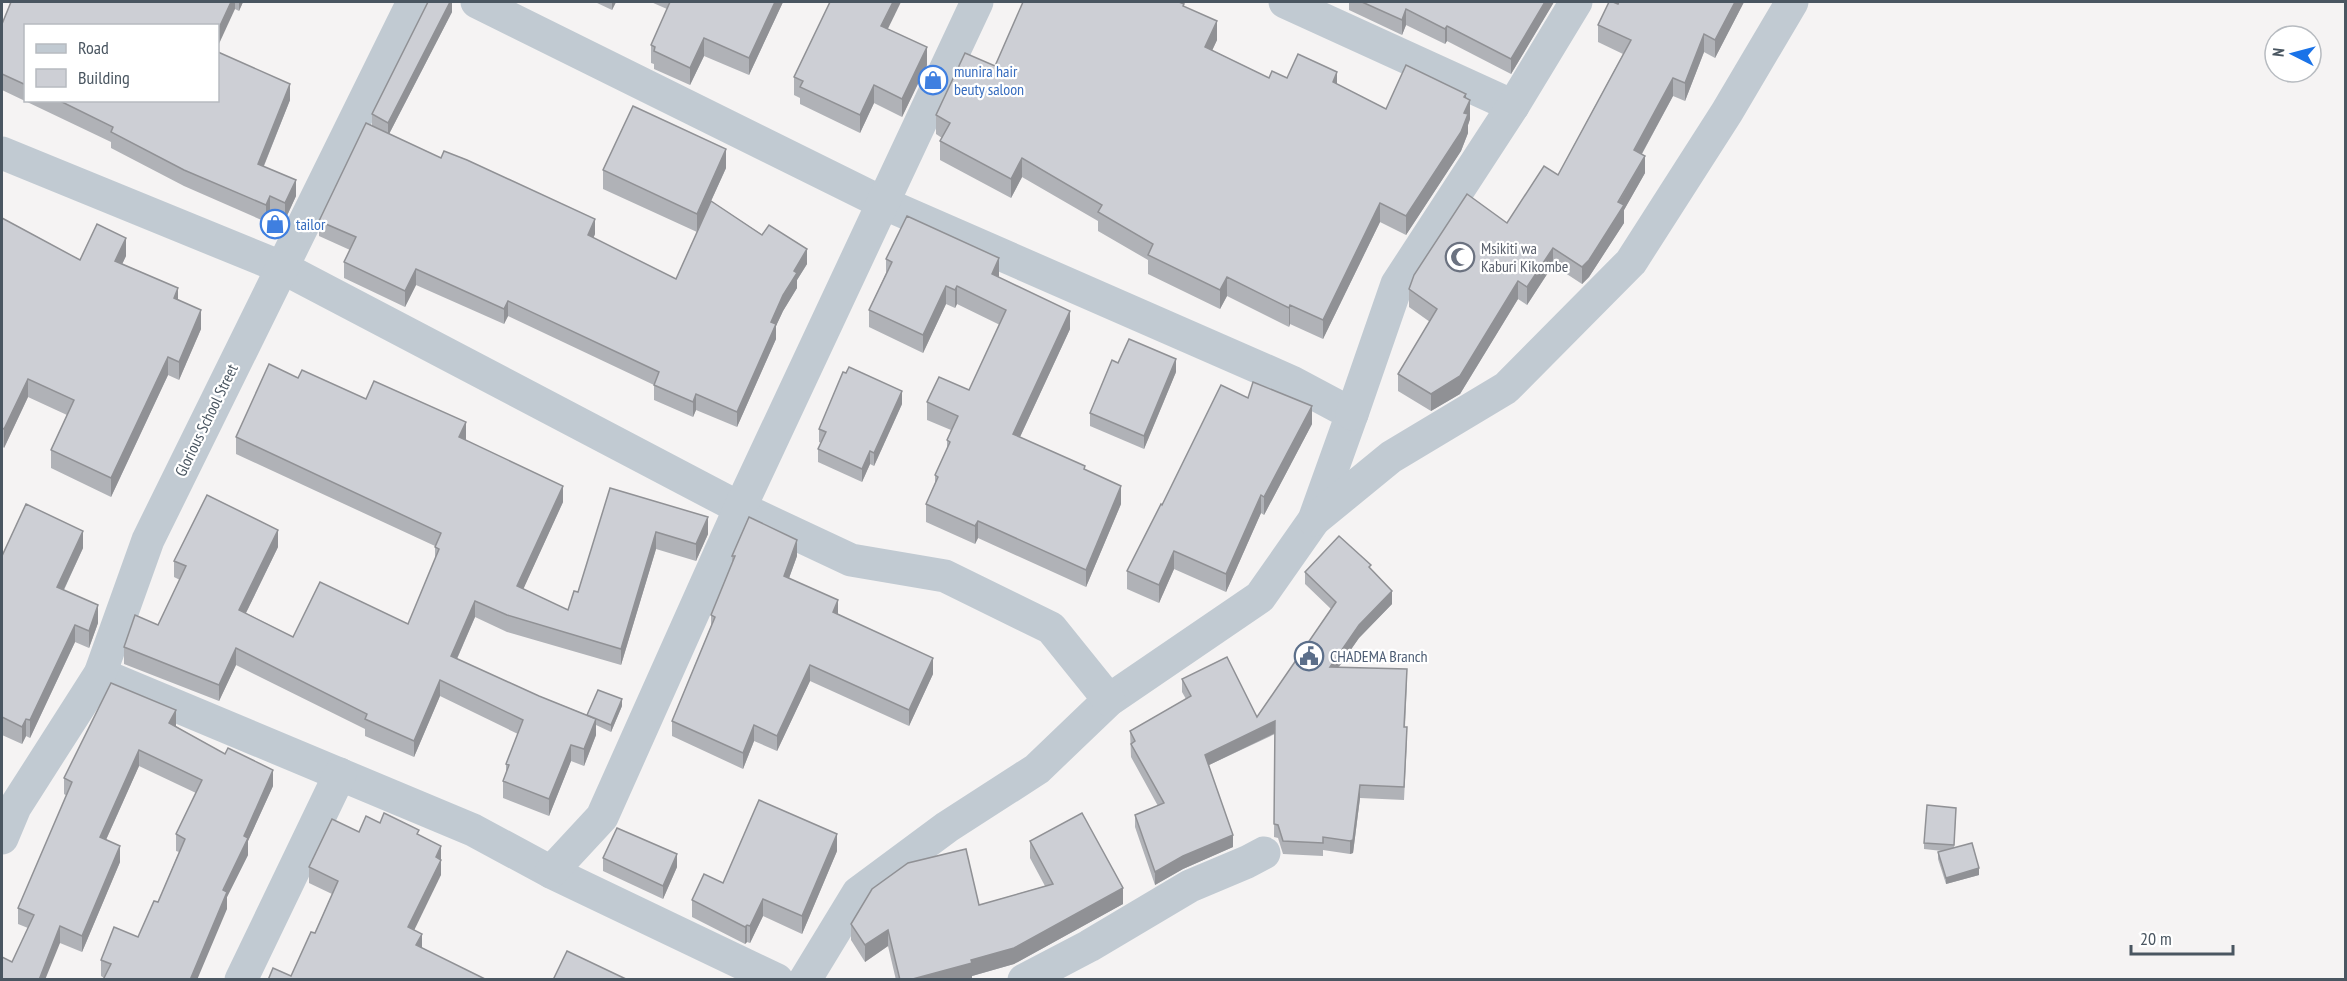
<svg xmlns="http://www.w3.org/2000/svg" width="2347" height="981" font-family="'PT Sans Narrow',sans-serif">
	<rect width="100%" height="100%" fill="#f5f3f3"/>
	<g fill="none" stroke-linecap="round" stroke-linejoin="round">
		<g stroke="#c1cad2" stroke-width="33">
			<path d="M477 2 883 203 1292 382 1352 414 1314 520 1260 597 1109 700 1037 769 947 827 858 893 805 980"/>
			<path d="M1285 2 1513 106"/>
			<path d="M2 153 281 267 740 508 851 560 945 576 1051 628 1109 700"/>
			<path d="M1352 414 1397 284 1513 106 1576 2"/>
			<path d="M1314 520 1391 457 1506 388 1631 262 1727 112 1792 2"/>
			<path d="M100 674 473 830 551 872 777 980"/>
			<path d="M2 838 15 807 100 674 148 540 413 2"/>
			<path d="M551 872 602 817 740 508 977 2"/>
			<path d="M241 980 340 774"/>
			<path d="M1024 980 1089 946 1190 886 1247 862 1264 853"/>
		</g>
	</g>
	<g fill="#b0b2b7">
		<path d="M11 2H243L239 11 235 9 26 26V100H290L264 166 296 196 285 220 270 212 266 222 184 186 111 148V142L2 90V24Z"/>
		<path d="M452 2V12L389 134 595 234 593 238 676 279 697 232 603 189V170L726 168 711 201 807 264 797 280V288L783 311 776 326V339L737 427 696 410 693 417 654 400V385L508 316 504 324 416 285 405 307 344 278V262L350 250 319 236V221L372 126V114Z"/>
		<path d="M595 2H616L612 10Z"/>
		<path d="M651 2H783L749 75 704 56 690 85 654 69V64L651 63V45L667 9Z"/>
		<path d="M1349 2H1554L1511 74 1447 41 1445 44 1406 25 1402 35 1349 10Z"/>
		<path d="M1619 2H1744L1715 58 1704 52 1685 101 1673 96 1642 154 1645 173 1624 210V223L1589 277 1582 284 1553 265 1527 305 1518 299 1460 394 1431 411 1398 391V374L1430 322 1409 307V289L1507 223 1558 175 1623 54 1598 42V25Z"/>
		<path d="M1184 6 1217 40 1212 50 1269 78H1287L1337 84 1386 109 1466 98 1470 119 1468 125V133L1461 151 1406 235 1380 222 1323 339 1290 324 1289 327 1227 296 1220 309 1148 274V260L1098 231V221L1022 177 1011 198 940 160V141L942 138 936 134V115L995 66Z"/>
		<path d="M888 29 927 65 902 117 874 103 860 133 800 104V98L794 95V77Z"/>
		<path d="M2 218 80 260 126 256 122 264 178 300 201 329 179 380 168 375 111 497 51 468V450L67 415 28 397 4 448 2 446Z"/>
		<path d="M886 259 999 276 998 277 1070 329 1020 437 1085 470 1121 504 1086 587 978 538 975 544 926 522V504L935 483V475L947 449V440L951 430 927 420V402L969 390 1000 325 957 304 955 308 946 304 923 353 869 327V310L886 273Z"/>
		<path d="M1176 372 1144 449 1090 426V413Z"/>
		<path d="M298 378 366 399 466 439 465 440 563 502 523 589 568 610 578 592 610 488 708 534 696 561 656 549 621 665 507 632 475 617 457 659 539 696 587 715 622 706 611 732 596 725V735L584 766 571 761 549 816 503 798V781L506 775V764L518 734 440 696 414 757 365 736V729L236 665 219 701 124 664V647L158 625 180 580 174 577V561L278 547 246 613 293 637 408 624 435 560V546L236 454V437Z"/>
		<path d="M1248 398 1312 424 1264 515 1261 513 1226 592 1174 569 1159 603 1127 589V571Z"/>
		<path d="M902 404 874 466 870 464 862 482 818 462V449L821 443 819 442V429Z"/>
		<path d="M83 548 64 590 98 623 89 648 75 642 30 738 26 736 22 744 2 735V556Z"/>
		<path d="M732 556H797L789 578 838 614 933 674 909 726 810 681 777 751 754 741 743 769 672 736V721L711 626V615L732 563Z"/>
		<path d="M1371 569 1392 604 1359 638 1339 667 1407 682 1405 727 1407 740 1404 800 1360 798 1353 853 1350 854 1323 850V856L1283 854 1278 838 1274 837 1275 734 1209 765 1233 847 1183 869 1155 885 1135 827V815L1158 806 1131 757 1130 731 1186 699 1182 692V679L1257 717 1331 609 1305 584V572Z"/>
		<path d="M176 726 273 786 248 841V855L227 897V909L104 978 101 976V960L138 937 158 902 179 852 176 851V834L196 793 139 766 106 840 120 862 82 952 60 943 12 962 28 928 18 924V908L67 796 64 794V778Z"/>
		<path d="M1956 814 1954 848 1979 875 1946 884 1938 859V852L1942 851 1924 849V843Z"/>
		<path d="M380 823 419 835 441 846V875L291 976 315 933 332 894 309 883V867L359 832Z"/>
		<path d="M1030 841 1123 904 1014 964 972 976V980H896L888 946 865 962 851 940V924L979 905 1045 886 1030 858Z"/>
		<path d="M837 851 802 934 763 916 750 943 747 942 745 944 692 917V900L723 883Z"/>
		<path d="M603 858 677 867 663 899 603 871Z"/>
	</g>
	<g fill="#909195">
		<path d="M231 2H235V9L218 46V30Z"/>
		<path d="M239 2H243L239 11Z"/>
		<path d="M450 2H452V12L388 136V123Z"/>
		<path d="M612 2H616L612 10Z"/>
		<path d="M775 2H783L749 75V58Z"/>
		<path d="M893 2H901L881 43V26Z"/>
		<path d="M1545 2H1554L1511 74V59Z"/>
		<path d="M1735 2H1744L1715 58V40Z"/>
		<path d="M1406 9V25L1402 35V20Z"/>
		<path d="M1217 21V40L1205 66V47Z"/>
		<path d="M1447 26V41L1445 44V29Z"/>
		<path d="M1704 34V52L1685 101V83Z"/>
		<path d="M704 38V56L690 85V68Z"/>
		<path d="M927 47V65L902 117V99Z"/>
		<path d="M1337 72V91L1333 82Z"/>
		<path d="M1673 78V96L1634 168V150Z"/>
		<path d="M290 84V100L258 180V164Z"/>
		<path d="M874 85V103L860 133V115Z"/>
		<path d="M1466 94V108L1470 100V119L1468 125V133L1461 151 1406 235V216Z"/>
		<path d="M726 149V168L697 232V214Z"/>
		<path d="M1645 156V173L1624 210V223L1589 277 1582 284V267Z"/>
		<path d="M1022 158V177L1011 198V179Z"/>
		<path d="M296 180V196L285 220V203Z"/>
		<path d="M270 196V212L266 222V205Z"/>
		<path d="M1380 203V222L1323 339V320Z"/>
		<path d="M595 219V234L588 251V235Z"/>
		<path d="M126 238V256L115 279V261Z"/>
		<path d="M1553 248V265L1527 305V287Z"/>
		<path d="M807 249V264L797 280V288L783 311 776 326V339L737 427V412L771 322 794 271Z"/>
		<path d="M999 258V276L992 292V274Z"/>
		<path d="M416 269V285L405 307V291Z"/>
		<path d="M1227 277V296L1220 309V290Z"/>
		<path d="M1518 281V299L1460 394 1431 411V394Z"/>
		<path d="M946 286V304L923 353V335Z"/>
		<path d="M957 286V304L955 308V290Z"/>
		<path d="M178 288V307L174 298Z"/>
		<path d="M508 301V316L504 324V309Z"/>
		<path d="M1290 305V324L1289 327V308Z"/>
		<path d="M201 310V329L179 380V362Z"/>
		<path d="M1070 311V329L1013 452V434Z"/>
		<path d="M168 357V375L111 497V478Z"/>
		<path d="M1176 359V372L1144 449V436Z"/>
		<path d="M28 379V397L4 448V429Z"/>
		<path d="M902 391V404L874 466V453Z"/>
		<path d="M696 394V410L693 417V402Z"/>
		<path d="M1312 406V424L1264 515V497Z"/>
		<path d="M466 422V439L459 454V437Z"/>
		<path d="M870 451V464L862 482V469Z"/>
		<path d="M563 486V502L517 603V586Z"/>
		<path d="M1121 486V504L1086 587V570Z"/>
		<path d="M1261 495V513L1226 592V574Z"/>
		<path d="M708 517V534L696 561V544Z"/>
		<path d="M978 521V538L975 544V526Z"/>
		<path d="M278 530V547L239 627V610Z"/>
		<path d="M83 531V548L57 604V587Z"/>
		<path d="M656 532V549L621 665V649Z"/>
		<path d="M797 540V556L784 592V576Z"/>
		<path d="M1174 551V569L1159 603V585Z"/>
		<path d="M1392 591V604L1359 638 1330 679V667L1359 625Z"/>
		<path d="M838 600V616L833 612Z"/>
		<path d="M475 601V617L451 672V656Z"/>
		<path d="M98 605V623L89 648V631Z"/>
		<path d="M75 625V642L30 738V720Z"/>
		<path d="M236 648V665L219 701V685Z"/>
		<path d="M933 658V674L909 726V710Z"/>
		<path d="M810 665V681L777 751V736Z"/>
		<path d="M440 680V696L414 757V741Z"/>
		<path d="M622 699V706L611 732V725Z"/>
		<path d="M176 710V726L169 740V723Z"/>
		<path d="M26 719V736L22 744V727Z"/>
		<path d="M596 719V735L584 766V749Z"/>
		<path d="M1275 721V733L1205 767V755Z"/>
		<path d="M754 725V741L743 769V753Z"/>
		<path d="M571 745V761L549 816V799Z"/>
		<path d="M139 750V766L100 853V837Z"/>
		<path d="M273 770V786L248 841V855L227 897V909L197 980H190L244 836Z"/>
		<path d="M1360 785V798L1353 853 1350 854V841Z"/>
		<path d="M837 834V851L802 934V916Z"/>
		<path d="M1233 835V847L1183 869 1155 885V872L1183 856Z"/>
		<path d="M120 846V862L82 952V936Z"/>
		<path d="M441 846V875L408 943V927Z"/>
		<path d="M677 854V867L663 899V886Z"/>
		<path d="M1979 868V875L1946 884V878Z"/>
		<path d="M1123 888V904L1014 964 972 976V980H909L971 960Z"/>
		<path d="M763 899V916L750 943V926Z"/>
		<path d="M747 925V942L745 944V927Z"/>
		<path d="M60 926V943L45 980H39Z"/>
		<path d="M888 930V946L865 962V945Z"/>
		<path d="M422 934V950L416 945Z"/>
	</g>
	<g fill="#cdcfd5" stroke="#909195" stroke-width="1.5">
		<path d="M11 2H231L218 30V26H26V85L2 74V24Z"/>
		<path d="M428 2H450L388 123 372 114Z"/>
		<path d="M670 2H775L749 58 704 38 690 68 654 51 655 47 651 45Z"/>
		<path d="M830 2H893L881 26 927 47 902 99 874 85 860 115 800 87 803 81 794 77Z"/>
		<path d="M1023 2H1179L1184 4 1183 6 1217 21 1205 47 1269 78 1272 71 1287 78 1298 54 1337 72 1333 82 1386 109 1406 65 1466 94 1464 97 1470 100 1464 113 1468 114 1461 132 1406 216 1380 203 1323 320 1290 305 1289 308 1227 277 1220 290 1148 255 1153 244 1098 212 1102 205 1022 158 1011 179 940 141 950 123 936 115 965 53 995 66Z"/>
		<path d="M1362 2H1545L1511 59 1447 26 1445 29 1406 9 1402 20Z"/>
		<path d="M1609 2H1613L1618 4 1619 2H1735L1715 40 1704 34 1685 83 1673 78 1634 150 1645 156 1618 202 1624 205 1589 260 1582 267 1553 248 1527 287 1518 281 1460 376 1431 394 1398 374 1437 309 1409 289 1414 275 1467 194 1507 223 1544 166 1558 175 1631 40 1598 25Z"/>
		<path d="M218 52 290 84 258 164 296 180 285 203 270 196 266 205 184 170 111 132 113 127 58 100H218Z"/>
		<path d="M633 106 726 149 697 214 603 170Z"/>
		<path d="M366 123 441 158 444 151 467 160 595 219 588 235 676 279 711 201 762 235 769 225 807 249 794 271 797 273 783 295 771 322 776 324 737 412 696 394 693 402 654 385 659 372 508 301 504 309 416 269 405 291 344 262 356 237 319 221Z"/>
		<path d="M907 216 999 258 992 274 1070 311 1013 434 1085 466 1084 469 1121 486 1086 570 978 521 975 526 926 504 938 477 935 475 950 442 947 440 958 416 927 402 939 377 969 390 1006 310 957 286 955 290 946 286 923 335 869 310 892 262 886 259Z"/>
		<path d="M2 218 80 260 97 224 126 238 115 261 178 288 174 298 201 310 179 362 168 357 111 478 51 450 74 400 28 379 4 429 2 428Z"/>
		<path d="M1129 339 1176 359 1144 436 1090 413 1112 360 1118 363Z"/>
		<path d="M269 364 298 378 302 370 366 399 374 381 466 422 459 437 563 486 517 586 568 610 574 591 578 592 610 488 708 517 696 544 656 532 621 649 507 615 475 601 451 656 539 696 596 719 584 749 571 745 549 799 503 781 509 765 506 764 523 720 440 680 414 741 365 719 367 714 236 648 219 685 124 647 135 615 158 625 186 566 174 561 207 495 278 530 239 610 293 637 320 582 408 624 439 549 435 547 441 533 236 437Z"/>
		<path d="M849 367 902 391 874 453 870 451 862 469 818 449 826 432 819 429 843 372 846 373Z"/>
		<path d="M1253 382 1312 406 1264 497 1261 495 1226 574 1174 551 1159 585 1127 571 1161 504 1162 505 1221 385 1248 398Z"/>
		<path d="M26 504 83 531 57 587 98 605 89 631 75 625 30 720 26 719 22 727 2 717V556Z"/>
		<path d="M749 517 797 540 784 576 838 600 833 612 933 658 909 710 810 665 777 736 754 725 743 753 672 721 715 617 711 615 735 556H732Z"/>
		<path d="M1339 536 1371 565 1369 567 1392 591 1359 625 1330 667 1407 669 1404 727H1407L1404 787 1360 785 1353 840 1350 841 1323 837V843L1283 841 1278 825 1274 824 1275 721 1205 755 1233 835 1183 856 1155 872 1135 815 1164 803 1131 744 1135 741 1130 731 1191 696 1182 679 1227 657 1257 717 1336 602 1305 572Z"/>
		<path d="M111 683 176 710 169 723 225 754 228 748 273 770 244 836 248 838 223 890 227 892 190 980H103L111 964 101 960 114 927 138 937 154 901 158 902 185 839 176 834 202 780 139 750 100 837 120 846 82 936 60 926 39 980H2V957L12 962 34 915 18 908 72 782 64 778Z"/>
		<path d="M598 690 622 699 611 725 587 715Z"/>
		<path d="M759 800 837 834 802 916 763 899 750 926 747 925 745 927 692 900 704 874 723 883Z"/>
		<path d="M1927 805 1956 808 1954 845 1924 843Z"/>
		<path d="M384 813 419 830 417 834 441 846 436 857 441 860 408 927 422 934 416 945 487 980H268L273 968 291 976 311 932 315 933 338 881 309 867 332 819 359 832 366 816 380 823Z"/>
		<path d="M1082 813 1123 888 1014 948 971 960 972 963 909 980H900L888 930 865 945 851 924 872 889 908 863 966 849 979 905 1053 884 1030 841Z"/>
		<path d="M617 828 677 854 663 886 603 858Z"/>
		<path d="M1972 843 1979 868 1946 878 1938 852Z"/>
		<path d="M567 951 628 980H553Z"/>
	</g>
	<defs>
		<g id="shop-ring" transform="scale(1.5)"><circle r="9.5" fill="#fff" stroke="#3f7fe0" stroke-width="1.5"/><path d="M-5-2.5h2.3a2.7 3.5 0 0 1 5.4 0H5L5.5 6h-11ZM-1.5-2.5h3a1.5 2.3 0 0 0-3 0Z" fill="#3f7fe0"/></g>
		<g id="mosque-ring" transform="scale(1.5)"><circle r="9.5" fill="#fff" stroke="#6b7280" stroke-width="1.5"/><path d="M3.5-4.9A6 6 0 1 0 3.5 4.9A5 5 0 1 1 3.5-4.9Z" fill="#6b7280"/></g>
		<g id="civic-ring" transform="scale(1.5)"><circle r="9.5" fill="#fff" stroke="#5c6f8a" stroke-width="1.5"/><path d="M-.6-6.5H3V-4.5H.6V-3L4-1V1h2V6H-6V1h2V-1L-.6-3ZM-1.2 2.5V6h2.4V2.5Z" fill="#5c6f8a"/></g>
	</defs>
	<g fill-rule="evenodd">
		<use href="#shop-ring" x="933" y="80"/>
		<use href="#shop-ring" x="275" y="224"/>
		<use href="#mosque-ring" x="1460" y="257"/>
		<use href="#civic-ring" x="1309" y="656"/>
	</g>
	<g text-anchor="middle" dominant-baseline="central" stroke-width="4.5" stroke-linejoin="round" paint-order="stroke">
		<g font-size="16" fill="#366cbe" stroke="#fff" text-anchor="start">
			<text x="954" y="71">munira hair<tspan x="954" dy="18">beuty saloon</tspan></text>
			<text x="296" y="224">tailor</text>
		</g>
		<g font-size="16" fill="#5b616d" stroke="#fff" text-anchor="start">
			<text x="1481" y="248">Msikiti wa<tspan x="1481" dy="18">Kaburi Kikombe</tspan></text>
		</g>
		<g font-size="16" fill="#4a5661" stroke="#fff">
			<text transform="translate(206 420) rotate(-64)">Glorious School Street</text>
		</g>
		<g font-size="16" fill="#4e5e75" stroke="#fff" text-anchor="start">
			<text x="1330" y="656">CHADEMA Branch</text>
		</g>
	</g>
	<rect width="2347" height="981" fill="none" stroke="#4a5661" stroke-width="6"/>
	<rect x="24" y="24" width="195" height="78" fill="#ffffff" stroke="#b7bbc0" stroke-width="1.5"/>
	<rect x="36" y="44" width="30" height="9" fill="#c1cad2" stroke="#b7bbc0" stroke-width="1.5"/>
	<text x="78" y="54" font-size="18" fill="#4a5661">Road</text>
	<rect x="36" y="69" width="30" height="18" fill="#cdcfd5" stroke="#b7bbc0" stroke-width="1.5"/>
	<text x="78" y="84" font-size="18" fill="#4a5661">Building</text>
	<g transform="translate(2293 54) rotate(276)"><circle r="28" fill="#ffffff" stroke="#b7bbc0" stroke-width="1.5"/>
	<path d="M0-4.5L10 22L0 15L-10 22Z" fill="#1a73e8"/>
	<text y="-9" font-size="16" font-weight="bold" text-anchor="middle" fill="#4a5661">N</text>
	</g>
	<path d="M2131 945v9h102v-9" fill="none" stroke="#4a5661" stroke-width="3"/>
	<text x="2140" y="945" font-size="18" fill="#4a5661" stroke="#ffffff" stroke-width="4.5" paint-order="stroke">20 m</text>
</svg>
